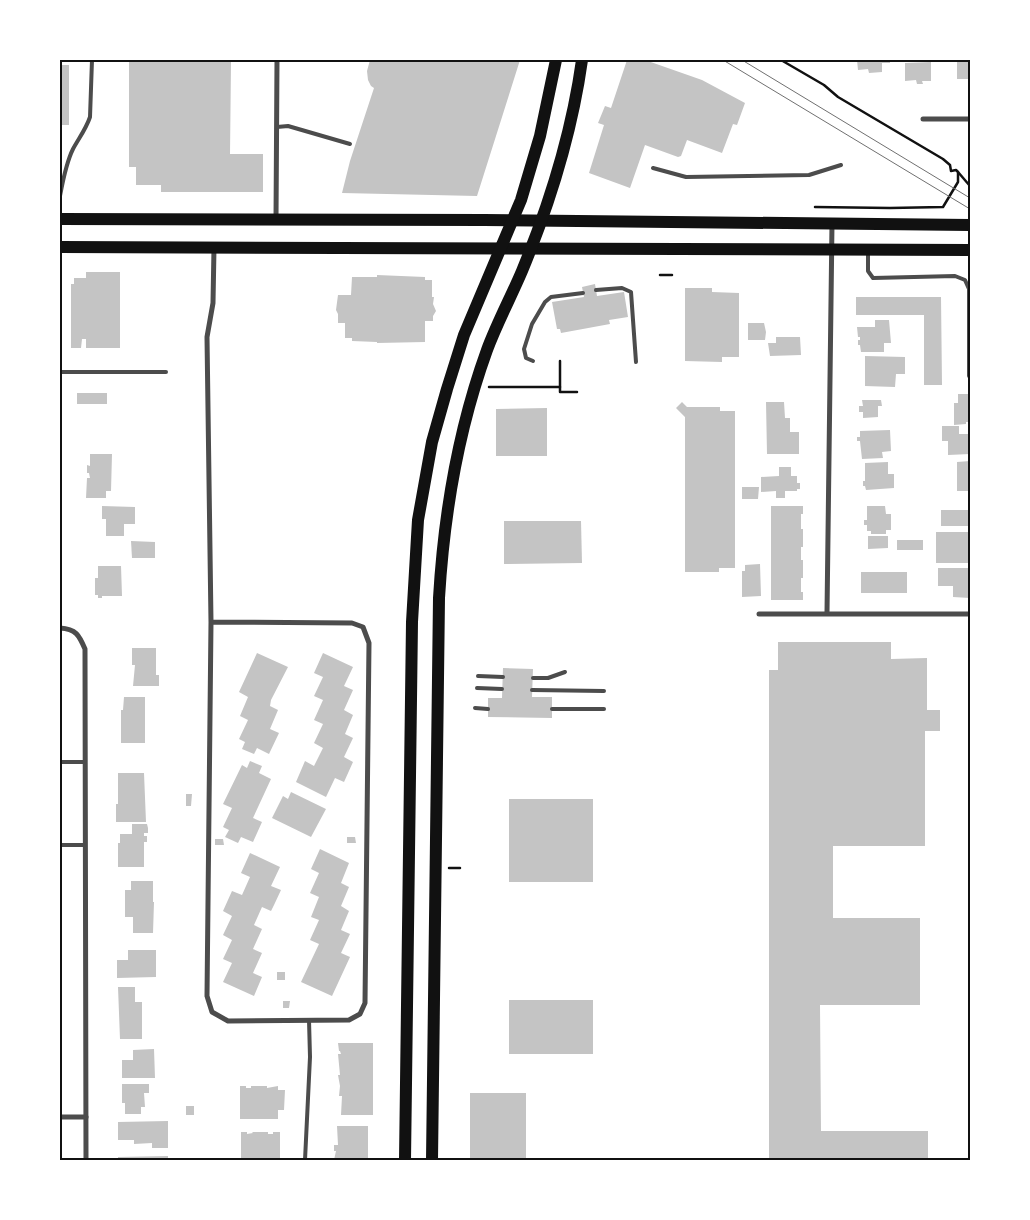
<svg xmlns="http://www.w3.org/2000/svg" width="1030" height="1220" font-family="'PT Serif',serif">
	<rect width="100%" height="100%" fill="#fff"/>
	<g fill="#c4c4c4">
		<path d="M129 60H262V62H231L230 154H263V192H161V185H136V167H129Z"/>
		<path d="M370 60H520L477 196 342 193 350 161 374 88 371 86 368 80 367 71Z"/>
		<path d="M627 60H645L702 80 745 103 737 125 733 124 722 153 687 140 681 156 678 157 645 145 630 188 589 173 604 125 598 123 605 106 611 108Z"/>
		<path d="M857 60H890V63H882V72L869 73 868 69 858 70Z"/>
		<rect x="957" y="60" width="13" height="19"/>
		<path d="M931 62V81H922L923 84H917L916 80 905 81V63Z"/>
		<rect x="60" y="65" width="9" height="60"/>
		<path d="M86 272H120V348H86V339H82L81 348H71V284H74V278H86Z"/>
		<path d="M377 275 425 277V280H432V297H434L433 304 436 311 433 316V321H425V342L377 343V342L352 341V338H345V323H338V314L336 310 338 295H351L352 277H377Z"/>
		<path d="M595 284 597 296 624 292 628 317 609 320 610 324 561 333 560 329H557L552 302 584 297 582 287Z"/>
		<path d="M685 288H712V292L739 293V357H722V362L685 361Z"/>
		<path d="M856 297H941L942 385H924V315H856Z"/>
		<path d="M875 320H889L891 343H884V352H861L860 345H858V340H860V337H858L857 327H875Z"/>
		<path d="M748 323H764L766 332 765 340H748Z"/>
		<path d="M776 337H800L801 355 770 356 768 343H776Z"/>
		<path d="M865 356 905 357V374H896L895 387 865 386Z"/>
		<rect x="77" y="393" width="30" height="11"/>
		<path d="M958 394H970V422H966V424L954 425V403H958Z"/>
		<path d="M862 400H881L882 406H878V417L863 418V412H859V406H863Z"/>
		<path d="M682 402 687 407H720V411H735V568H719V572H685V417L676 408Z"/>
		<path d="M766 402H784L785 418H790V432H799V454H767Z"/>
		<path d="M547 408V456H496V409Z"/>
		<path d="M942 426H959V434H970V454L948 455V441H942Z"/>
		<path d="M890 430 891 451 882 452 883 458 862 459 860 441H857V437H860V431Z"/>
		<path d="M90 454H112L111 491H106V498H86L87 478H90L89 473H87V465L90 466Z"/>
		<path d="M970 461V491H957V462Z"/>
		<path d="M888 462V474H894V488L866 490 865 486H863V481H865V463Z"/>
		<path d="M779 467H791V476H797V483H800V489H797V491H785V498H776V491L761 492V477L779 476Z"/>
		<path d="M742 487H759L758 499H742Z"/>
		<path d="M102 506 135 507V524H124V536H106V519H102Z"/>
		<path d="M771 506H803V514H801V529H803V547H801V560H803V578H801V592H803V600H771Z"/>
		<path d="M867 506H885L886 514H891V530H886V534H871V531H867V525H864V520H867Z"/>
		<rect x="941" y="510" width="29" height="16"/>
		<path d="M504 521H581L582 563 504 564Z"/>
		<rect x="936" y="532" width="34" height="31"/>
		<path d="M868 536H888V548L868 549Z"/>
		<rect x="897" y="540" width="26" height="10"/>
		<path d="M131 541 155 542V558H132Z"/>
		<path d="M760 564 761 596 742 597V571H745V565Z"/>
		<path d="M98 566H121L122 596H102V598H98V595H95V578H98Z"/>
		<path d="M938 568H970V598L953 597V586H938Z"/>
		<rect x="861" y="572" width="46" height="21"/>
		<path d="M778 642H891V659L927 658V710H940V731H925V846H833V918H920V1005H820L821 1131H928V1160H769V670H778Z"/>
		<path d="M132 648H156V675H159V686H133L135 665H132Z"/>
		<path d="M257 653 288 667 271 700 270 706 278 710 270 729 279 733 269 754 257 748 254 754 242 749 245 742 239 739 248 720 240 716 248 697 239 692Z"/>
		<path d="M323 653 353 667 344 686 353 690 344 710 353 715 345 734 353 738 344 757 353 762 344 782 335 778 326 797 296 782 305 761 314 766 323 748 314 743 323 724 314 720 323 700 314 696 323 677 314 673Z"/>
		<path d="M503 668 533 669 532 697H552V718L488 717V698H502Z"/>
		<path d="M124 697H145V743H121V710H123Z"/>
		<path d="M250 761 262 766 259 773 271 779 253 818 262 822 253 842 241 837 238 843 225 837 229 830 223 827 232 808 223 804 242 765 247 768Z"/>
		<path d="M118 773H144L146 822H116V804H118Z"/>
		<path d="M291 792 326 809 311 837 272 818 283 796 288 799Z"/>
		<path d="M186 794H192L191 806H186Z"/>
		<rect x="509" y="799" width="84" height="83"/>
		<path d="M132 824H147L148 828V833H144V836H147V842H144V867H118V843H120V834H132Z"/>
		<path d="M347 837H355L356 843H347Z"/>
		<path d="M215 839H223L224 845H215Z"/>
		<path d="M320 849 349 863 341 883 349 887 341 906 349 911 341 930 350 934 341 953 350 957 332 996 301 982 319 944 310 940 319 920 311 917 319 897 310 893 319 873 311 869Z"/>
		<path d="M250 853 280 867 271 886 281 890 274 905 271 911 262 907 254 925 262 929 253 949 262 953 253 973 262 977 254 996 223 982 232 963 223 959 232 940 223 935 232 916 223 911 232 891 242 895 250 877 241 873Z"/>
		<path d="M131 881H153V902H154L153 933H133V917H125V890H131Z"/>
		<path d="M128 950H156V977L117 978V960H128Z"/>
		<rect x="277" y="972" width="8" height="8"/>
		<path d="M118 987H135V1002H142V1039H120Z"/>
		<rect x="509" y="1000" width="84" height="54"/>
		<path d="M283 1001H290L289 1008H283Z"/>
		<path d="M338 1043H373V1115H341L342 1096H339L340 1086 338 1075H340L338 1054H341L340 1051H339Z"/>
		<path d="M154 1049 155 1078H122V1060H133V1050Z"/>
		<path d="M122 1084H149V1093H144L145 1107H141V1114H125V1103H122Z"/>
		<path d="M240 1086H246V1088H251V1086H267V1088L278 1086V1090H285L284 1110H278V1119H240Z"/>
		<rect x="470" y="1093" width="56" height="67"/>
		<rect x="186" y="1106" width="8" height="9"/>
		<path d="M168 1121V1148H152V1143L134 1144V1140H118V1122Z"/>
		<path d="M337 1126H368V1160H334L336 1151H334V1145H338Z"/>
		<path d="M241 1132H247V1134L253 1133 252 1132H268V1134H273V1132H280V1160H241Z"/>
		<path d="M168 1156V1160H118V1157Z"/>
	</g>
	<g fill="none" stroke-linecap="round" stroke-linejoin="round">
		<g stroke="#111" stroke-width="2.5">
			<path d="M781 60 824 85 838 97 943 159 950 165 951 171 956 170 958 172V182L943 207 890 208 815 207"/>
			<path d="M958 172 970 186"/>
			<path d="M660 275H672"/>
			<path d="M489 387H560V361"/>
			<path d="M560 387V392H577"/>
			<path d="M449 868H460"/>
		</g>
		<g stroke="#4c4c4c" stroke-width="4">
			<path d="M277 127 288 126 350 144"/>
			<path d="M653 168 686 177 809 175 841 165"/>
			<path d="M60 196C63 180 66 163 73 149 79 138 86 129 90 117L92 60"/>
			<path d="M868 252V271L873 278 955 276 965 280 969 289V376"/>
			<path d="M596 290 622 288 631 292 636 362"/>
			<path d="M533 361 526 358 524 349 532 324 545 302 551 297 583 293"/>
			<path d="M60 372H166"/>
			<path d="M478 676 503 677"/>
			<path d="M533 678H548L565 672"/>
			<path d="M477 688 502 689"/>
			<path d="M532 690 604 691"/>
			<path d="M475 708 488 709"/>
			<path d="M552 709H604"/>
			<path d="M60 762H84"/>
			<path d="M60 845H84"/>
			<path d="M305 1160 310 1057 309 1020"/>
		</g>
		<g stroke="#4c4c4c" stroke-width="5">
			<path d="M923 119H970"/>
			<path d="M276 219 277 60"/>
			<path d="M827 613 832 224"/>
			<path d="M759 614H970"/>
			<path d="M211 622 352 623 363 627 369 643 365 1003 360 1014 349 1020 228 1021 212 1012 207 996 211 622 207 337 213 303 214 248"/>
			<path d="M60 628C76 629 79 635 85 649L86 1160"/>
			<path d="M60 1117H86"/>
		</g>
		<g stroke="#111" stroke-width="12">
			<path d="M60 219 484 220 970 225"/>
			<path d="M60 247 970 250"/>
			<path d="M405 1160 412 622 418 520 432 442 447 389 464 335 521 200 540 136 556 60"/>
			<path d="M432 1160 439 598C444 513 458 430 487 350 497 323 511 297 522 271 550 203 572 132 582 60"/>
		</g>
		<g stroke="#707070" stroke-width="1">
			<path d="M723 60 970 209"/>
			<path d="M742 60 970 198"/>
		</g>
	</g>
	<rect width="1030" height="1220" fill="none" stroke="#ffffff" stroke-width="122"/>
	<rect x="61" y="61" width="908" height="1098" fill="none" stroke="#111" stroke-width="2"/>
</svg>
